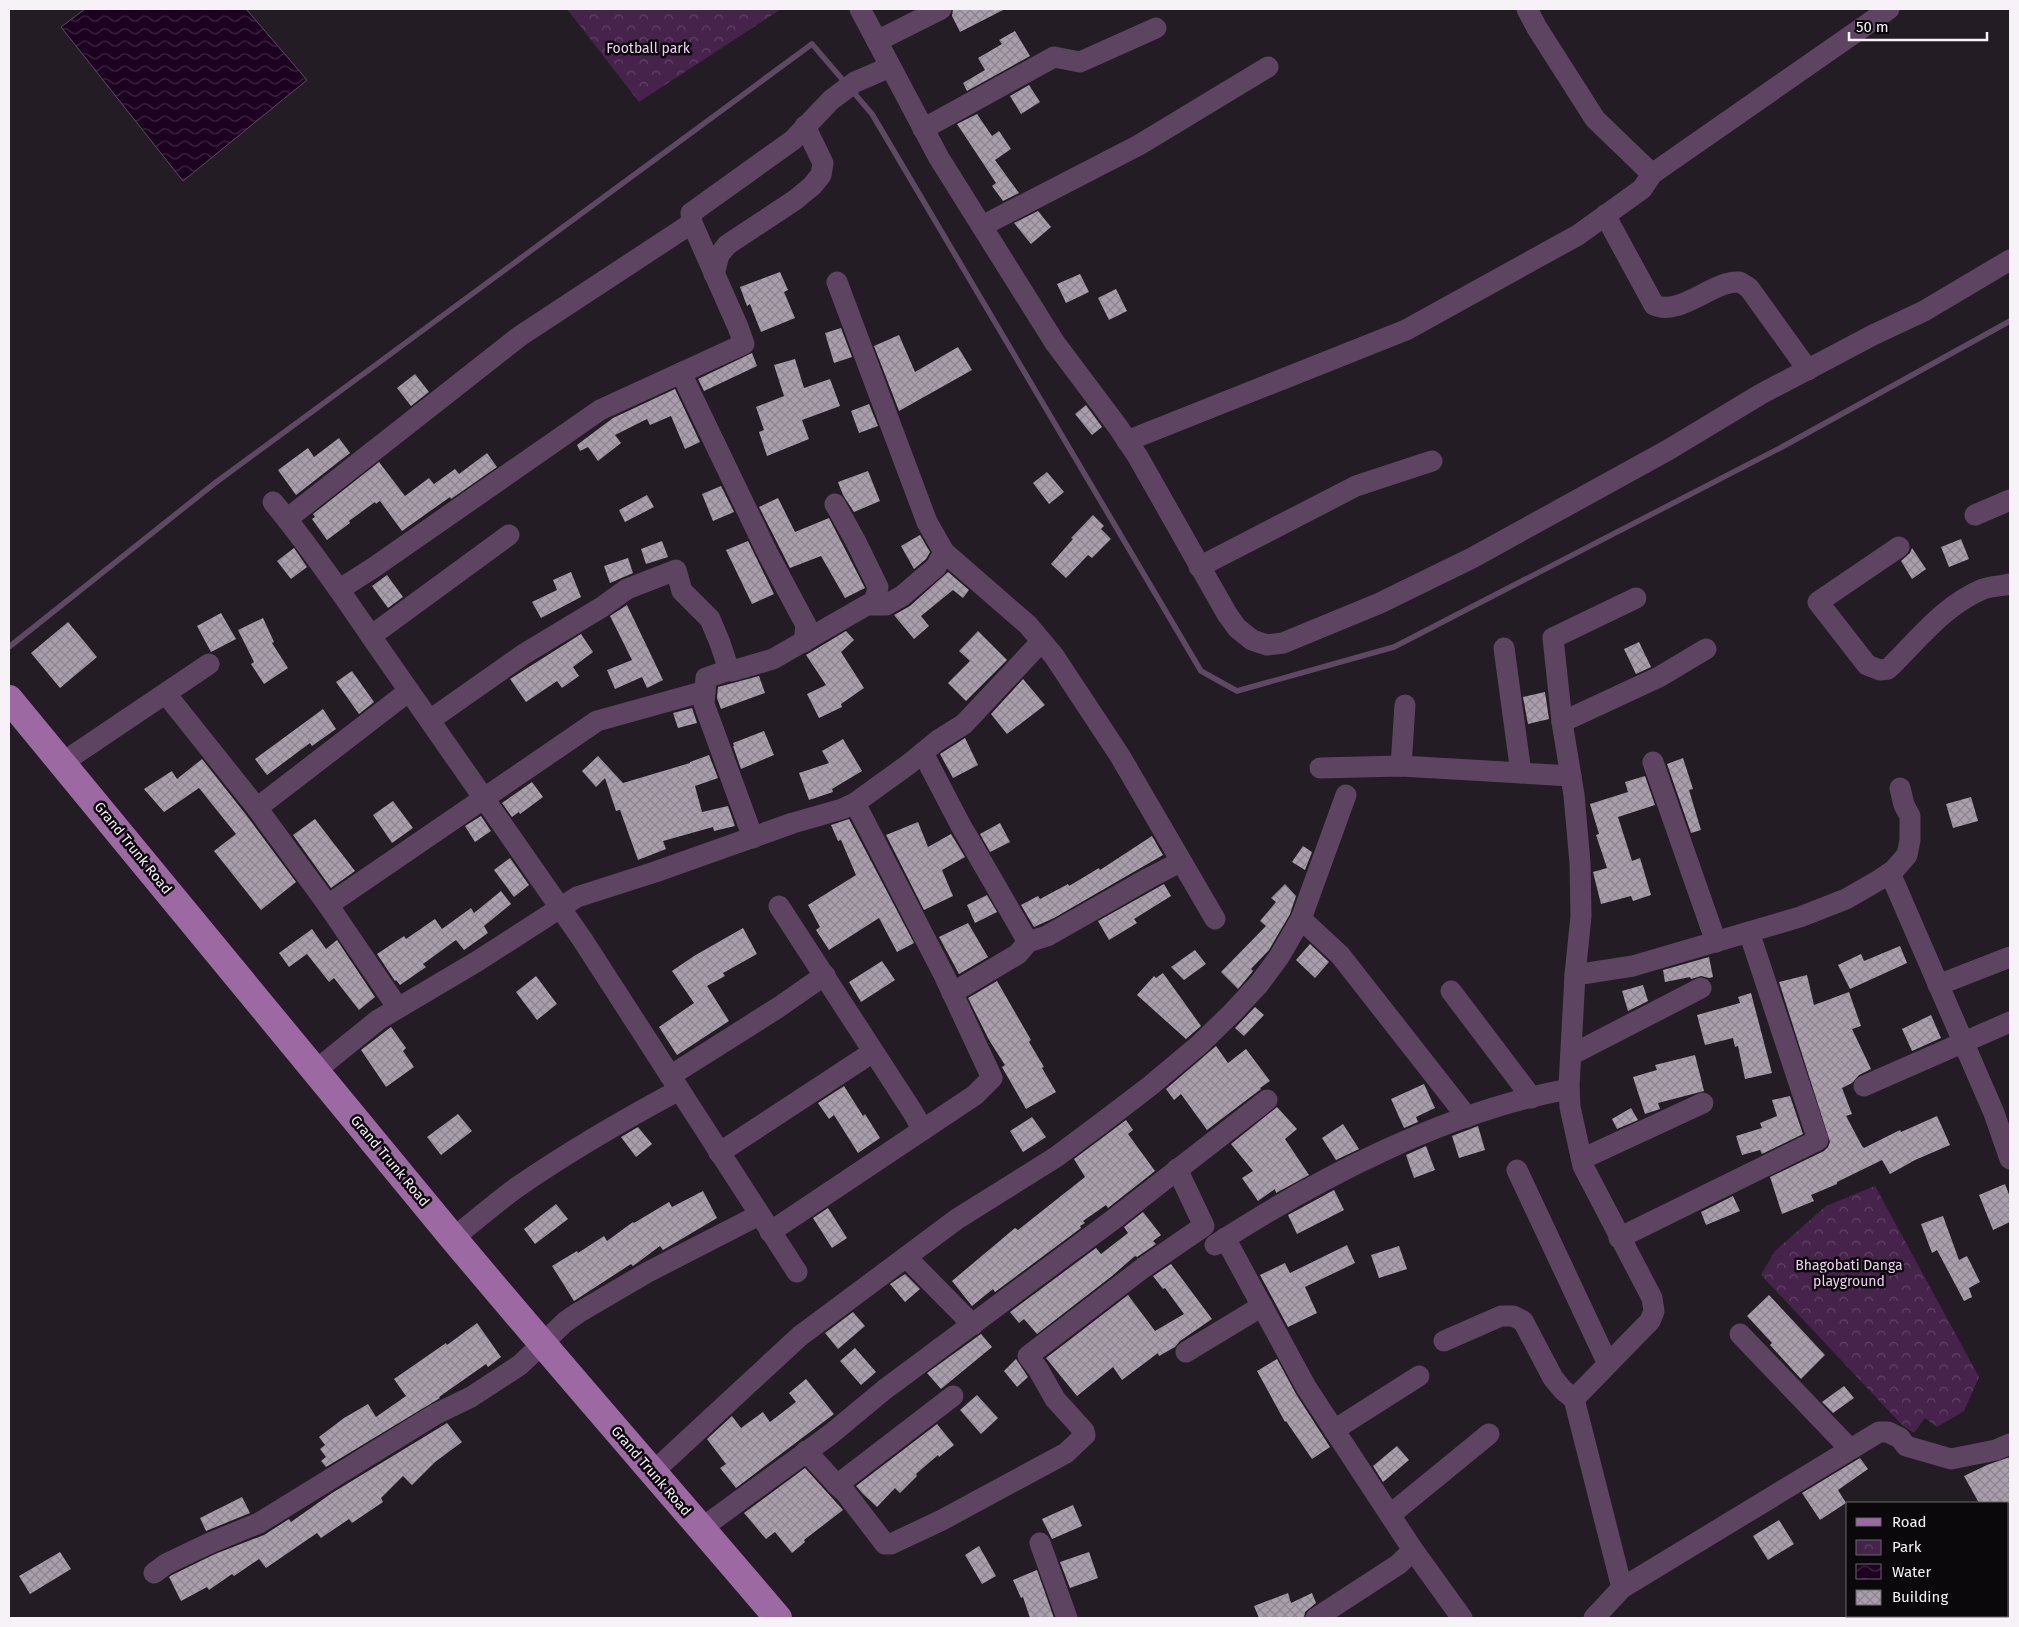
<svg xmlns="http://www.w3.org/2000/svg" width="2019" height="1627" font-family="'Fira Sans',sans-serif">
	<defs>
		<pattern id="park-crowns" width="20" height="18" patternUnits="userSpaceOnUse" patternTransform="scale(1.25)"><rect width="20" height="18" fill="#46234b"/><path d="M2 6a3 3 0 1 1 6 0M12 15a3 3 0 1 1 6 0" fill="none" stroke="#614366"/></pattern>
		<pattern id="water-waves" width="16" height="10" patternUnits="userSpaceOnUse" patternTransform="scale(1.25)"><rect width="16" height="10" fill="#1d0121"/><path d="M0 5q4-4 8 0t8 0" fill="none" stroke="#3f2642"/></pattern>
		<pattern id="building-cross-hatch" width="8" height="8" patternUnits="userSpaceOnUse" patternTransform="scale(1.25)"><rect width="8" height="8" fill="#a99eab"/><path d="M0 0l8 8M0 8l8-8" fill="none" stroke="#8c848e"/></pattern>
	</defs>
	<rect width="100%" height="100%" fill="#241c25"/>
	<g fill="url(#park-crowns)">
		<path d="M567 9H781L639 102Z"/>
		<path d="M1875 1186 1979 1377 1964 1411 1937 1427 1925 1418 1914 1433 1902 1425 1761 1275 1775 1251 1826 1206Z"/>
	</g>
	<path fill="url(#water-waves)" stroke="#5e4962" d="M85 9H246L307 80 183 181 61 27Z"/>
	<g fill="none" stroke-linecap="round" stroke-linejoin="round">
		<path stroke="#5e4962" stroke-width="5.5" d="M9 647 215 483 812 44 872 114 1201 671 1237 691 1394 647 1782 447 2010 321"/>
	</g>
	<g fill="url(#building-cross-hatch)">
		<path d="M953 9H1005L960 32 952 16Z"/>
		<path d="M1015 31 1030 56 967 91 963 83 985 70 978 58 1002 44 999 40Z"/>
		<path d="M1029 85 1040 102 1021 114 1010 96Z"/>
		<path d="M977 114 992 136 999 131 1011 149 995 160 1019 193 1003 201 992 186 996 183 957 124Z"/>
		<path d="M1038 211 1051 227 1031 244 1014 223Z"/>
		<path d="M780 272 788 290 784 292 795 318 761 332 750 304 747 306 740 287Z"/>
		<path d="M1080 274 1089 292 1066 303 1057 284Z"/>
		<path d="M1116 289 1127 311 1109 320 1098 298Z"/>
		<path d="M841 328 852 357 834 363 825 333Z"/>
		<path d="M899 335 915 372 958 347 972 370 899 411 874 346Z"/>
		<path d="M752 353 757 366 704 391 698 379Z"/>
		<path d="M795 359 804 388 830 379 840 406 802 420 809 439 767 456 759 432 764 430 756 407 784 396 774 365Z"/>
		<path d="M415 374 429 392 411 406 397 388Z"/>
		<path d="M675 389 700 442 685 449 671 416 650 425 647 419 615 435 621 443 598 461 588 447 580 451 577 445 613 418Z"/>
		<path d="M869 404 878 426 859 433 851 411Z"/>
		<path d="M1086 405 1102 427 1092 435 1075 414Z"/>
		<path d="M339 438 350 453 296 495 278 470 308 448 314 457Z"/>
		<path d="M487 453 497 467 451 499 450 497 402 531 380 501 376 504 375 502 349 521 350 523 327 540 312 519 315 517 313 514 379 462 405 496 429 478 434 484 455 469 459 474Z"/>
		<path d="M868 471 880 501 854 512 843 495 838 482Z"/>
		<path d="M1047 472 1064 492 1049 504 1033 483Z"/>
		<path d="M721 486 734 512 713 521 702 494Z"/>
		<path d="M647 495 654 507 625 522 619 510Z"/>
		<path d="M778 498 795 532 829 518 865 588 845 598 821 556 790 568 759 507Z"/>
		<path d="M1093 515 1104 526 1101 529 1111 539 1092 558 1088 555 1066 578 1051 564 1073 539 1071 538Z"/>
		<path d="M920 535 930 552 926 559 914 569 901 546Z"/>
		<path d="M1961 539 1969 559 1949 567 1941 547Z"/>
		<path d="M662 541 668 557 646 564 641 549Z"/>
		<path d="M748 541 774 594 752 604 726 550Z"/>
		<path d="M294 548 307 567 291 579 277 561Z"/>
		<path d="M1912 548 1926 569 1912 579 1901 561 1910 553Z"/>
		<path d="M628 558 633 573 610 583 604 566Z"/>
		<path d="M571 572 581 597 541 618 532 602 557 590 553 580Z"/>
		<path d="M948 572 969 590 963 598 953 590 921 616 929 626 914 639 894 615 910 606Z"/>
		<path d="M387 575 403 597 388 608 372 586Z"/>
		<path d="M627 605 663 680 647 688 642 677 615 689 607 670 632 660 610 616Z"/>
		<path d="M221 613 236 639 211 652 197 626Z"/>
		<path d="M263 618 274 642 272 643 288 668 264 684 251 664 254 662 238 630Z"/>
		<path d="M68 622 97 657 60 688 31 653Z"/>
		<path d="M846 631 854 640 841 652 864 688 841 704 842 707 819 718 807 694 826 685 806 655Z"/>
		<path d="M978 631 1007 660 966 701 948 683 970 661 959 651Z"/>
		<path d="M581 634 593 652 573 667 579 676 562 688 557 681 526 702 510 679Z"/>
		<path d="M1639 642 1651 667 1636 674 1624 649Z"/>
		<path d="M352 671 374 702 359 714 336 682Z"/>
		<path d="M759 676 765 693 721 709 717 698 718 687Z"/>
		<path d="M1023 679 1045 705 1007 734 991 714Z"/>
		<path d="M1545 692 1549 719 1528 724 1523 697Z"/>
		<path d="M692 708 697 723 678 728 673 713Z"/>
		<path d="M323 709 336 729 312 746 310 743 267 775 255 759Z"/>
		<path d="M764 731 774 755 741 769 733 746H734L733 743Z"/>
		<path d="M965 738 978 765 953 778 940 754Z"/>
		<path d="M843 739 862 771 832 789 833 792 809 800 799 773 829 763 822 751Z"/>
		<path d="M709 755 718 778 695 786 702 812 728 806 735 826 714 831 713 827 663 841 666 849 638 860 620 810 616 811 605 778 596 787 582 771 598 756 623 783 690 763V762Z"/>
		<path d="M1683 758 1693 789 1689 790 1701 830 1691 833 1667 764Z"/>
		<path d="M202 759 247 816 296 882 261 910 214 851 236 834 199 788 164 812 144 789 172 771 177 779Z"/>
		<path d="M1645 776 1655 805 1618 817 1632 861 1640 858 1651 895 1633 901 1631 896 1601 904 1593 872 1607 868 1596 835 1599 834 1590 804 1628 792 1625 782Z"/>
		<path d="M532 782 543 797 520 814 519 812 512 817 502 803Z"/>
		<path d="M1971 797 1978 821 1953 828 1946 804Z"/>
		<path d="M393 801 413 828 392 843 373 815Z"/>
		<path d="M481 816 491 831 475 842 465 826Z"/>
		<path d="M315 819 355 871 331 888 293 835Z"/>
		<path d="M849 819 914 943 897 952 879 918 829 950 816 930 820 927 808 905 856 875 841 840 838 841 831 825Z"/>
		<path d="M918 822 928 847 951 834 965 857 942 870 953 896 924 910 886 835Z"/>
		<path d="M1000 823 1010 842 990 852 980 834Z"/>
		<path d="M1152 836 1163 855 1054 918 1034 927 1021 905 1038 896 1040 899 1068 884 1069 886 1099 868 1100 870Z"/>
		<path d="M1303 846 1312 852 1305 870 1292 862Z"/>
		<path d="M510 858 529 885 514 897 494 870Z"/>
		<path d="M1164 884 1171 896 1134 919 1137 923 1109 940 1098 921Z"/>
		<path d="M1285 884 1296 896 1290 914 1269 950 1251 969 1253 971 1238 989 1221 972 1266 926 1260 921 1276 902 1271 898Z"/>
		<path d="M501 891 511 904 484 926 488 933 464 950 456 940 423 964 426 967 400 985 396 980 395 981 377 954 404 936 406 939 435 919 442 929 471 908 474 913Z"/>
		<path d="M987 895 997 912 975 923 967 905Z"/>
		<path d="M968 923 988 957 959 974 939 937Z"/>
		<path d="M743 928 757 954 723 973 725 976 707 986 729 1021 677 1055 659 1027 694 1003 672 971 694 956Z"/>
		<path d="M312 929 326 949 337 940 375 997 359 1010 334 978 329 982 307 954 289 967 279 953Z"/>
		<path d="M1310 944 1329 962 1315 978 1296 960Z"/>
		<path d="M1900 946 1907 963 1850 989 1838 965 1861 954 1864 961Z"/>
		<path d="M1195 950 1206 964 1184 980 1171 967Z"/>
		<path d="M1709 957 1713 977 1709 978 1701 976 1691 979 1690 977 1665 982 1663 970Z"/>
		<path d="M882 961 895 980 861 1002 849 982Z"/>
		<path d="M1163 973 1201 1026 1186 1039 1137 995 1154 976 1156 978Z"/>
		<path d="M1807 975 1814 1005 1849 992 1861 1026 1852 1029 1871 1069 1859 1075 1852 1083 1842 1088 1852 1114 1846 1116 1862 1146 1864 1148 1900 1130 1901 1132 1937 1116 1950 1145 1915 1160 1890 1174 1882 1160 1837 1182V1184L1811 1195 1814 1201 1782 1214 1770 1177 1824 1151 1828 1147 1830 1142 1779 982Z"/>
		<path d="M536 976 557 1004 537 1020 516 992Z"/>
		<path d="M997 981 1031 1040 1029 1042 1044 1067 1042 1068 1056 1092 1026 1109 1002 1067 1005 1065 989 1040 968 998Z"/>
		<path d="M1643 985 1648 1001 1628 1011 1622 991Z"/>
		<path d="M1751 993 1772 1073 1745 1079 1738 1046 1735 1047 1733 1038 1705 1045 1697 1015 1740 1003 1738 997Z"/>
		<path d="M1255 1007 1264 1015 1244 1036 1235 1028Z"/>
		<path d="M1931 1015 1941 1038 1912 1051 1902 1029Z"/>
		<path d="M391 1027 406 1048 403 1051 414 1067 386 1087 361 1050Z"/>
		<path d="M1216 1046 1228 1063 1246 1049 1270 1081 1260 1088 1261 1089 1207 1130 1181 1094 1174 1100 1166 1089Z"/>
		<path d="M1695 1055 1704 1091 1658 1103 1660 1109 1645 1114 1633 1077 1657 1070 1655 1065Z"/>
		<path d="M1424 1084 1435 1108 1416 1117 1418 1122 1404 1128 1391 1099Z"/>
		<path d="M844 1086 863 1116 865 1114 880 1138 858 1153 834 1115 829 1119 818 1103Z"/>
		<path d="M1790 1096 1803 1134 1762 1154 1760 1150 1742 1155 1736 1136 1762 1128 1760 1123 1777 1116 1772 1100Z"/>
		<path d="M1277 1107 1297 1129 1285 1139 1309 1175 1276 1193 1275 1189 1258 1201 1242 1178 1253 1171 1231 1144Z"/>
		<path d="M1631 1108 1638 1120 1617 1129 1612 1119Z"/>
		<path d="M458 1114 472 1131 441 1155 427 1137Z"/>
		<path d="M1032 1117 1046 1137 1023 1152 1010 1131Z"/>
		<path d="M1126 1120 1133 1130 1128 1134 1155 1171 1108 1208 1106 1205 1083 1221 1085 1223 1080 1226 1081 1228 995 1292 993 1289 972 1306 952 1281 1015 1228 1018 1230 1085 1177 1074 1159Z"/>
		<path d="M1343 1124 1359 1149 1336 1160 1322 1138Z"/>
		<path d="M1478 1126 1485 1150 1459 1158 1452 1136Z"/>
		<path d="M638 1127 652 1144 636 1157 621 1137Z"/>
		<path d="M1426 1146 1435 1170 1414 1178 1406 1155Z"/>
		<path d="M2005 1184 2010 1197V1222L1993 1230 1979 1195Z"/>
		<path d="M1334 1190 1344 1210 1297 1234 1288 1215Z"/>
		<path d="M703 1191 717 1218 663 1250 660 1246 633 1266 631 1264 574 1301 552 1266 577 1251 578 1253 604 1236 607 1241 633 1222 634 1223 669 1202 672 1207Z"/>
		<path d="M1733 1196 1740 1211 1706 1225 1701 1212Z"/>
		<path d="M556 1204 568 1219 535 1244 524 1229Z"/>
		<path d="M828 1208 847 1238 832 1248 813 1218Z"/>
		<path d="M1143 1212 1161 1235 1153 1241 1156 1244 1137 1257 1135 1256 1112 1276 1037 1334 1024 1319 1019 1323 1010 1312 1096 1248 1101 1254 1128 1233 1124 1227Z"/>
		<path d="M1943 1216 1959 1260 1967 1256 1980 1282 1969 1288 1972 1297 1964 1301 1937 1250 1932 1253 1921 1224Z"/>
		<path d="M1347 1245 1355 1263 1305 1287 1317 1313 1288 1327 1260 1275 1285 1263 1290 1273Z"/>
		<path d="M1399 1246 1407 1269 1379 1278 1371 1255Z"/>
		<path d="M1171 1264 1212 1319 1180 1341 1175 1347 1159 1356 1158 1353 1122 1380 1113 1367 1077 1396 1046 1358 1128 1295 1155 1331 1184 1314 1165 1288 1163 1289 1153 1276Z"/>
		<path d="M905 1274 920 1289 905 1302 890 1284Z"/>
		<path d="M1769 1295 1825 1355 1801 1379 1770 1345 1772 1343 1747 1316Z"/>
		<path d="M853 1312 865 1326 838 1349 825 1333Z"/>
		<path d="M477 1323 501 1357 488 1367 486 1364 439 1397 440 1398 326 1467 321 1461 326 1457 320 1449 325 1445 319 1437 344 1418 368 1404 376 1417 406 1396 394 1379 446 1343 447 1345Z"/>
		<path d="M981 1334 992 1347 941 1389 927 1373Z"/>
		<path d="M855 1348 876 1372 861 1385 840 1361Z"/>
		<path d="M1016 1359 1028 1377 1017 1387 1004 1371Z"/>
		<path d="M1277 1359 1296 1394 1330 1447 1312 1459 1286 1421 1285 1422 1257 1371Z"/>
		<path d="M806 1379 834 1414 736 1488 720 1468 726 1464 707 1439 732 1416 741 1428 763 1412 770 1422 796 1402 789 1393Z"/>
		<path d="M1844 1386 1854 1398 1833 1413 1822 1402Z"/>
		<path d="M977 1395 998 1418 981 1434 960 1410Z"/>
		<path d="M447 1423 462 1442 435 1462 412 1485 403 1476 381 1498 383 1502 352 1523 349 1519 321 1538 317 1533 266 1568 259 1559 234 1576 232 1574 209 1590 207 1587 181 1601 169 1577 172 1575 215 1554 264 1535 289 1519 291 1522 332 1493Z"/>
		<path d="M937 1424 954 1445 939 1457 938 1455 916 1474 917 1476 900 1493 895 1488 877 1507 863 1494 856 1486Z"/>
		<path d="M1397 1446 1409 1460 1383 1482 1373 1466Z"/>
		<path d="M2010 1457V1503H1979L1964 1476 1987 1465Z"/>
		<path d="M1860 1458 1868 1469 1838 1490 1846 1503 1820 1520 1802 1493Z"/>
		<path d="M805 1468 843 1510 804 1540 805 1542 792 1553 775 1532 766 1539 744 1513Z"/>
		<path d="M242 1497 250 1513 206 1531 200 1518Z"/>
		<path d="M1073 1505 1082 1526 1052 1539 1042 1519Z"/>
		<path d="M1779 1520 1794 1544 1768 1560 1753 1536Z"/>
		<path d="M979 1546 996 1576 982 1584 965 1555Z"/>
		<path d="M60 1552 71 1569 30 1594 19 1576Z"/>
		<path d="M1089 1552 1098 1578 1070 1588 1060 1562Z"/>
		<path d="M1037 1570 1054 1618H1030L1023 1597 1021 1598 1013 1580Z"/>
		<path d="M1288 1593 1291 1603 1312 1593 1316 1603 1305 1612 1304 1618H1257H1259L1254 1606Z"/>
	</g>
	<g fill="none" stroke-linecap="round" stroke-linejoin="round">
		<g stroke="#5d4561" stroke-width="21">
			<path d="M860 9 939 158 1055 343 1118 427 1138 457 1227 614 1237 628 1252 640 1267 645 1283 643 1380 603 1472 558 1668 450 1761 394 1873 335 1924 311 2010 260"/>
			<path d="M1527 9 1537 28 1595 119 1652 174 1889 9"/>
			<path d="M877 41 941 9"/>
			<path d="M923 129 1054 57 1080 62 1156 28"/>
			<path d="M1605 215 1654 305C1680 317 1714 280 1739 282 1742 283 1746 286 1749 288L1808 370"/>
			<path d="M982 226 1139 145 1268 67"/>
			<path d="M714 274 719 255 727 245 795 200 812 186 821 175 823 163 805 126"/>
			<path d="M837 282 927 522 944 552 1028 625 1054 656 1120 756 1215 919"/>
			<path d="M681 373 768 554 806 625 804 642"/>
			<path d="M1127 441 1406 330 1578 235 1642 189 1652 174"/>
			<path d="M273 502C311 548 344 596 377 645L582 939 797 1272"/>
			<path d="M835 504 856 542 878 587 874 604"/>
			<path d="M1975 515 2010 500"/>
			<path d="M287 519 520 336 692 223"/>
			<path d="M1899 547 1818 602 1867 665 1880 670 1888 669C1917 641 1944 605 1983 589 1991 586 2002 586 2010 584"/>
			<path d="M1199 567 1356 486 1432 461"/>
			<path d="M340 589 373 568 600 410 744 344 738 327 692 223 691 213 793 140 831 100 855 82 890 67"/>
			<path d="M371 636 509 535"/>
			<path d="M1504 648 1521 773"/>
			<path d="M166 694 257 808 328 905 398 1008"/>
			<path d="M430 720 524 654 602 607 627 589 676 570 682 591 710 619 720 643 729 670"/>
			<path d="M1562 722 1553 638 1636 598"/>
			<path d="M923 753 960 824 1028 942"/>
			<path d="M1653 762 1716 942"/>
			<path d="M62 763 209 664"/>
			<path d="M1401 766 1405 705"/>
			<path d="M1320 768 1401 766 1571 776"/>
			<path d="M257 808 409 691"/>
			<path d="M753 838 704 704 706 678 729 670 732 671 773 659 867 605H886L902 596 936 567 944 552"/>
			<path d="M1890 873 1994 1113 2010 1159"/>
			<path d="M328 905 597 721 705 691"/>
			<path d="M779 906 912 1111 923 1130"/>
			<path d="M1301 919 1340 955 1467 1117"/>
			<path d="M1575 975 1633 966 1800 917 1846 899 1879 880 1894 870 1907 855 1910 840V816L1904 805 1900 788"/>
			<path d="M1938 985 2010 957"/>
			<path d="M1451 991 1532 1098"/>
			<path d="M952 993 1018 954 1028 942 1047 936 1149 878 1180 862"/>
			<path d="M1571 1055 1701 988"/>
			<path d="M315 1071 378 1020 476 962 577 897 655 872 793 823 842 809 855 803 909 764 937 741 964 724 1041 642"/>
			<path d="M670 1076 779 1007 825 975"/>
			<path d="M1864 1086 2010 1022"/>
			<path d="M719 1153 873 1052"/>
			<path d="M1582 1159 1703 1103"/>
			<path d="M1517 1170 1608 1364"/>
			<path d="M770 1232 975 1095 992 1078 944 975 855 803"/>
			<path d="M453 1238C474 1222 494 1204 516 1188 568 1152 623 1120 679 1090"/>
			<path d="M1225 1238 1306 1387 1413 1550 1462 1618"/>
			<path d="M1619 1238 1818 1140 1749 932"/>
			<path d="M1215 1245C1318 1178 1447 1111 1569 1089"/>
			<path d="M906 1257 973 1325"/>
			<path d="M1740 1334 1850 1449"/>
			<path d="M1444 1341 1501 1316H1513L1523 1321 1553 1378 1563 1390 1574 1399 1622 1588"/>
			<path d="M1186 1352 1262 1306"/>
			<path d="M1574 1399 1650 1321 1654 1311 1652 1298 1583 1166 1570 1107 1569 1086 1575 975 1581 916 1580 863 1574 795 1562 722 1659 677 1706 649"/>
			<path d="M1334 1430 1419 1376"/>
			<path d="M806 1451 837 1485 845 1492 885 1544H891L942 1520 1066 1453 1085 1435 1084 1431 1055 1399 1038 1369 1028 1356 1143 1268 1204 1226 1177 1169"/>
			<path d="M653 1472 800 1336 957 1219 1056 1157 1099 1125 1150 1086 1199 1045 1233 1012 1259 984 1279 957 1301 919 1346 795"/>
			<path d="M837 1485 953 1396"/>
			<path d="M1390 1515 1489 1434"/>
			<path d="M702 1528 831 1434 884 1390 1114 1219 1267 1100"/>
			<path d="M1040 1543 1067 1618"/>
			<path d="M154 1573 166 1564 210 1543 259 1523 436 1414 471 1397 520 1365 565 1322 578 1313 648 1272 759 1215"/>
			<path d="M1316 1618 1399 1564 1413 1550"/>
			<path d="M1594 1618 1622 1588 1879 1432H1888L1900 1438 1906 1446 1951 1459 1996 1450 2010 1444"/>
		</g>
		<path stroke="#9c69a3" stroke-width="28" d="M9 699C158 878 304 1059 453 1238 560 1366 670 1491 778 1618"/>
	</g>
	<g text-anchor="middle" dominant-baseline="central" stroke-width="5" stroke-linejoin="round" paint-order="stroke">
		<g font-size="14" fill="#f0cff4" stroke="#0b080b">
			<text x="648" y="48">Football park</text>
			<text x="1849" y="1265">Bhagobati Danga<tspan x="1849" dy="16">playground</tspan></text>
		</g>
		<g font-size="14" fill="#f7f1f8" stroke="#0b080b">
			<text transform="translate(133 848) rotate(51)">Grand Trunk Road</text>
			<text transform="translate(390 1161) rotate(50)">Grand Trunk Road</text>
			<text transform="translate(651 1471) rotate(49)">Grand Trunk Road</text>
		</g>
	</g>
	<rect width="2019" height="1627" fill="none" stroke="#f7f1f8" stroke-width="20"/>
	<rect x="1846" y="1502" width="162" height="115" fill="#0b080b" stroke="#69656a"/>
	<rect x="1856" y="1518" width="25" height="8" fill="#9c69a3" stroke="#69656a"/>
	<text x="1892" y="1527" font-size="15" fill="#f7f1f8">Road</text>
	<rect x="1856" y="1540" width="25" height="15" fill="url(#park-crowns)" stroke="#69656a"/>
	<text x="1892" y="1552" font-size="15" fill="#f7f1f8">Park</text>
	<rect x="1856" y="1564" width="25" height="15" fill="url(#water-waves)" stroke="#69656a"/>
	<text x="1892" y="1577" font-size="15" fill="#f7f1f8">Water</text>
	<rect x="1856" y="1590" width="25" height="15" fill="url(#building-cross-hatch)" stroke="#69656a"/>
	<text x="1892" y="1602" font-size="15" fill="#f7f1f8">Building</text>
	<path d="M1849 32v8h138v-8" fill="none" stroke="#f7f1f8" stroke-width="2.5"/>
	<text x="1856" y="32" font-size="15" fill="#f7f1f8" stroke="#0b080b" stroke-width="4" paint-order="stroke">50 m</text>
</svg>
